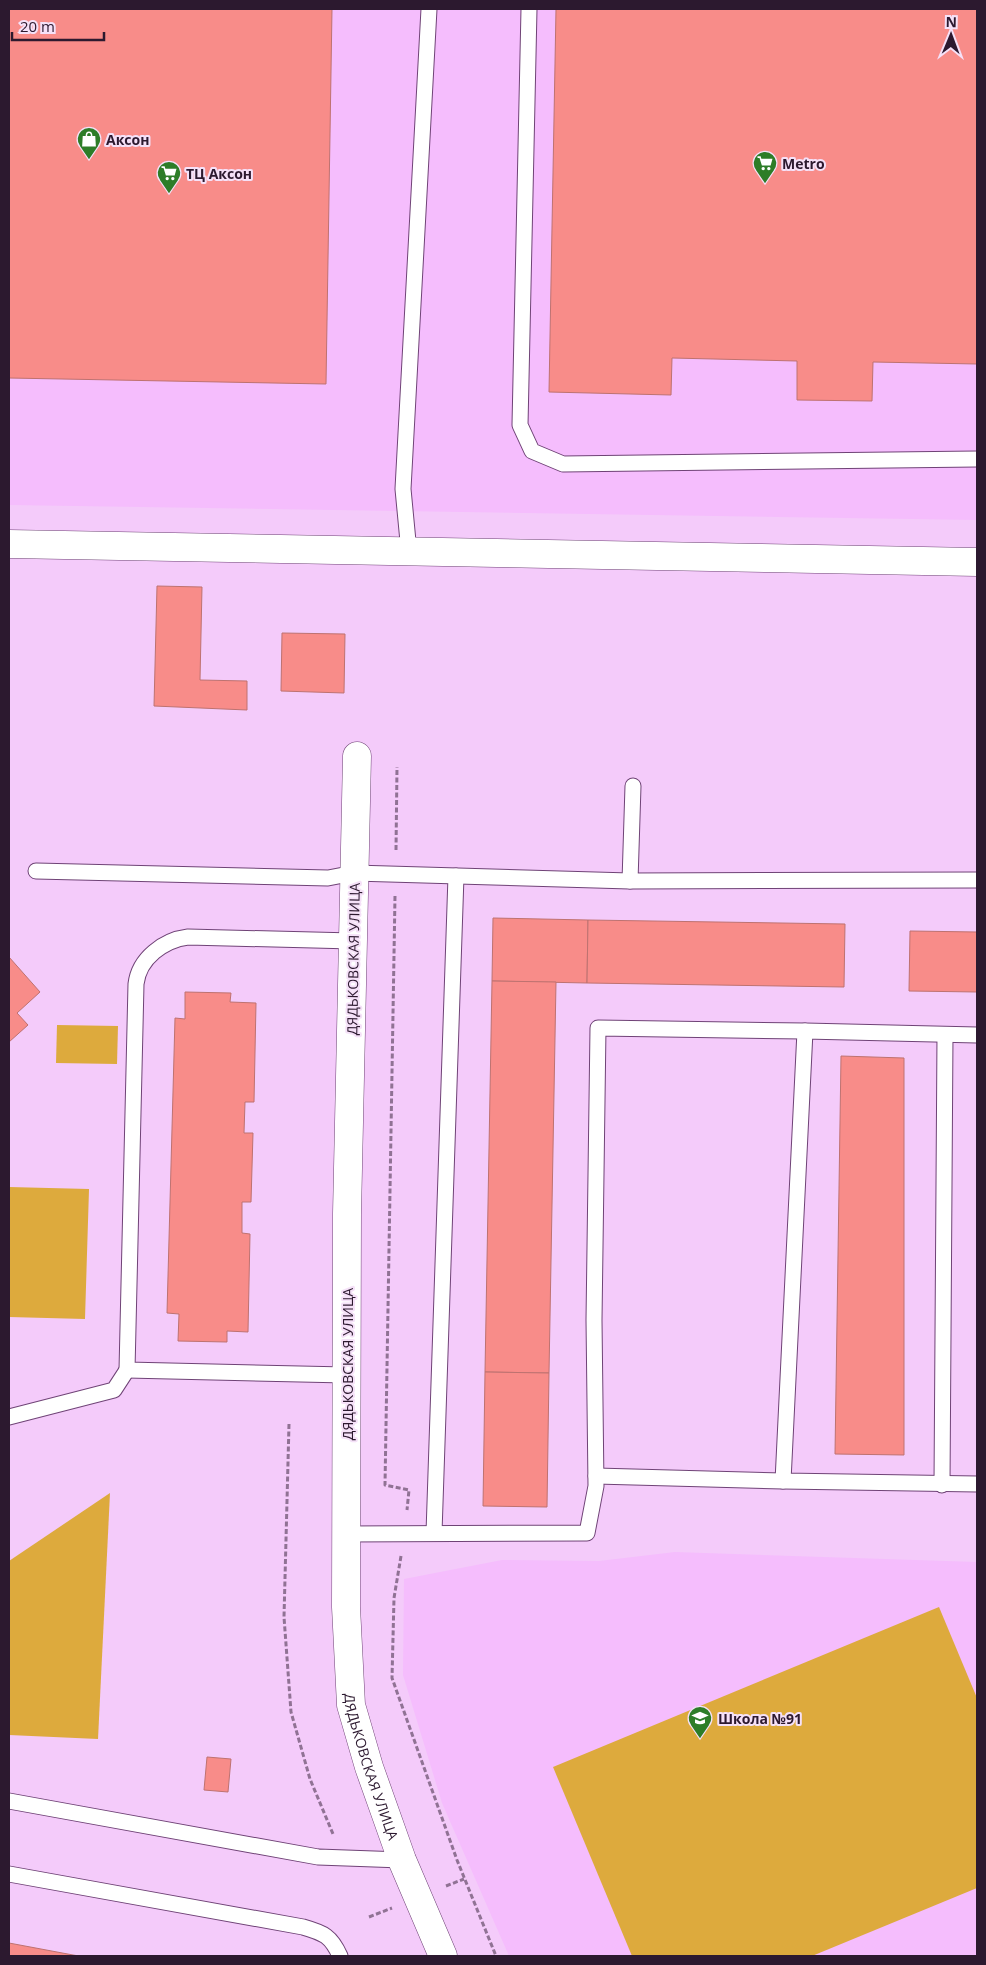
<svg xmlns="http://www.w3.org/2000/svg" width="986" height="1965" font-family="'Open Sans',sans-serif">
	<rect width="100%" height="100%" fill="#f4cbfa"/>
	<g fill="#f5bdfd">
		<path d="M9 9H977V520L9 505Z"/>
		<path d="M675 1552 977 1562V1956H509L442 1803 403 1675 404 1579 502 1560 599 1561Z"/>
	</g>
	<g fill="#ddaa3d">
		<path d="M57 1025 118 1026 117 1064 56 1063Z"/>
		<path d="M9 1187 89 1189 85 1319 9 1317Z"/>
		<path d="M110 1493 98 1739 9 1735V1561Z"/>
		<path d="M939 1607 977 1698V1888L812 1956H632L553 1767Z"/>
	</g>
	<g fill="#f88c89" stroke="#be7270">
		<path d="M9 9H332L326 384 9 378Z"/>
		<path d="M556 9H977V364L873 362 872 401 797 400V361L672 358 671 395 549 392Z"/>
		<path d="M157 586 202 587 200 680 247 681V710L154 706Z"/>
		<path d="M282 633 345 634 344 693 281 691Z"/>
		<path d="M493 918 588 920 587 983 492 981Z"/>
		<path d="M588 920 845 924 844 987 587 983Z"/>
		<path d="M910 931 977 932V992L909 991Z"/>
		<path d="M9 957 40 992 17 1013 28 1025 9 1042Z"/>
		<path d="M492 981 556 982 549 1373 485 1372Z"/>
		<path d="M185 992 231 993 230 1002 256 1003 254 1102H245L244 1133H253L251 1202H242V1233L250 1234 248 1332 227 1331V1342L178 1341 179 1314 167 1313 175 1018 185 1019Z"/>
		<path d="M841 1056 904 1058V1455L835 1454Z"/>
		<path d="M485 1372 549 1373 547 1507 483 1506Z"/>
		<path d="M207 1757 231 1759 228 1792 204 1790Z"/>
		<path d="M9 1943 73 1955 79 1956H9Z"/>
	</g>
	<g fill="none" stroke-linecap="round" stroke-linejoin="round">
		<g stroke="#6f4376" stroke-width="17">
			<g id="lane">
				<path d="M529 9 520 425 532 451 563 464 977 459"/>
				<path d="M409 552 403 489 429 9"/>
				<path d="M633 786 630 881 977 880"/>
				<path d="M36 871 328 878 354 873 630 881"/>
				<path d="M977 1035 805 1031 783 1481 977 1484"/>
				<path d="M346 1375 127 1370 136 984C139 958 164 940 188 937L353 941"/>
				<path d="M9 1417 114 1390 127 1370"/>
				<path d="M596 1476 783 1481"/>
				<path d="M942 1485 945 1035"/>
				<path d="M434 1533 456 876"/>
				<path d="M346 1534 587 1533 596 1486 594 1320 598 1028 805 1031"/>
				<path d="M9 1801 318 1857 402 1860"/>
				<path d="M9 1874 303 1927C324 1933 331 1936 340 1956"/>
			</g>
		</g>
		<g stroke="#6f4376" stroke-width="29">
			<g id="street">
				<path d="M9 544 977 562"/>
				<path id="s1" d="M357 756 347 1214 346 1607 351 1705 369 1767 402 1860 443 1956"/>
			</g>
		</g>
		<g stroke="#907294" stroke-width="3" stroke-dasharray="5 2.5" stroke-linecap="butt">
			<path d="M396 850 397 767"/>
			<path d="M395 896 385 1485 409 1490 407 1510"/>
			<path d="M289 1424 284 1617 291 1712 310 1779 333 1834"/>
			<path d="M401 1556 394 1598 392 1678 457 1860 496 1956"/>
			<path d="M446 1886 464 1879"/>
			<path d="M369 1917 392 1908"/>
		</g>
		<use href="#lane" stroke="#fff" stroke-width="15"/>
		<use href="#street" stroke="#fff" stroke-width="28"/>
	</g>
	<defs>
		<g id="shop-pin" transform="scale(1.25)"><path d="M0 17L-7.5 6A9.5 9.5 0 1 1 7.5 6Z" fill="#2d7d28" stroke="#f5e1f8"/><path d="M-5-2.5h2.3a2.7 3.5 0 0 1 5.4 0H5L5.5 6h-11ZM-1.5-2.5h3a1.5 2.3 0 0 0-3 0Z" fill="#fff"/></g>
		<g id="supermarket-pin" transform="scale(1.25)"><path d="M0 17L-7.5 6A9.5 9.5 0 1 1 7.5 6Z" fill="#2d7d28" stroke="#f5e1f8"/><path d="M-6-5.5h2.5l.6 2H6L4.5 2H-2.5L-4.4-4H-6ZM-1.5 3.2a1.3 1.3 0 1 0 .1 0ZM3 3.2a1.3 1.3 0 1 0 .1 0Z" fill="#fff"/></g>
		<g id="school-pin" transform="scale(1.25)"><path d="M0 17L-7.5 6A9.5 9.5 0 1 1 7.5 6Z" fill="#2d7d28" stroke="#f5e1f8"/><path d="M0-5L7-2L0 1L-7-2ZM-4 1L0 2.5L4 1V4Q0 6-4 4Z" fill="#fff"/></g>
	</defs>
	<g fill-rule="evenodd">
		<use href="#shop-pin" x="89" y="139"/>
		<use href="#supermarket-pin" x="765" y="163"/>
		<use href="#supermarket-pin" x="169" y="173"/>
		<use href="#school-pin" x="700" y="1718"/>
	</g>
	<g text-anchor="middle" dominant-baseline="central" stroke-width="4" stroke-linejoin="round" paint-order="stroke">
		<g font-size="14" font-weight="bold" fill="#2c192f" stroke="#f5e1f8" text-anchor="start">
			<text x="106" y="139">Аксон</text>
			<text x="782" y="163">Metro</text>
			<text x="186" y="173">ТЦ Аксон</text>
			<text x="718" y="1718">Школа №91</text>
		</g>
		<g font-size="14" fill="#2c192f" stroke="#f5e1f8">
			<text transform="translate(353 959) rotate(-89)">ДЯДЬКОВСКАЯ УЛИЦА</text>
			<text transform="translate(347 1364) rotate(-90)">ДЯДЬКОВСКАЯ УЛИЦА</text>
			<text stroke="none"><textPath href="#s1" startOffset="1014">ДЯДЬКОВСКАЯ УЛИЦА</textPath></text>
		</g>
	</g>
	<rect width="986" height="1965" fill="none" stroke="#2c192f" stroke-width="20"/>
	<g transform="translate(951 35) rotate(1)" stroke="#f5e1f8" stroke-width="4" paint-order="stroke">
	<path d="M0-4L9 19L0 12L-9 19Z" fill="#2c192f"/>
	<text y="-8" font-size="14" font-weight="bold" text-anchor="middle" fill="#2c192f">N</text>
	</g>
	<path d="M12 32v8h92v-8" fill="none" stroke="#2c192f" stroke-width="2.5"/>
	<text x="20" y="32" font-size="15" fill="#2c192f" stroke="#f5e1f8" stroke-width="4" paint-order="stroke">20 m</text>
</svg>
